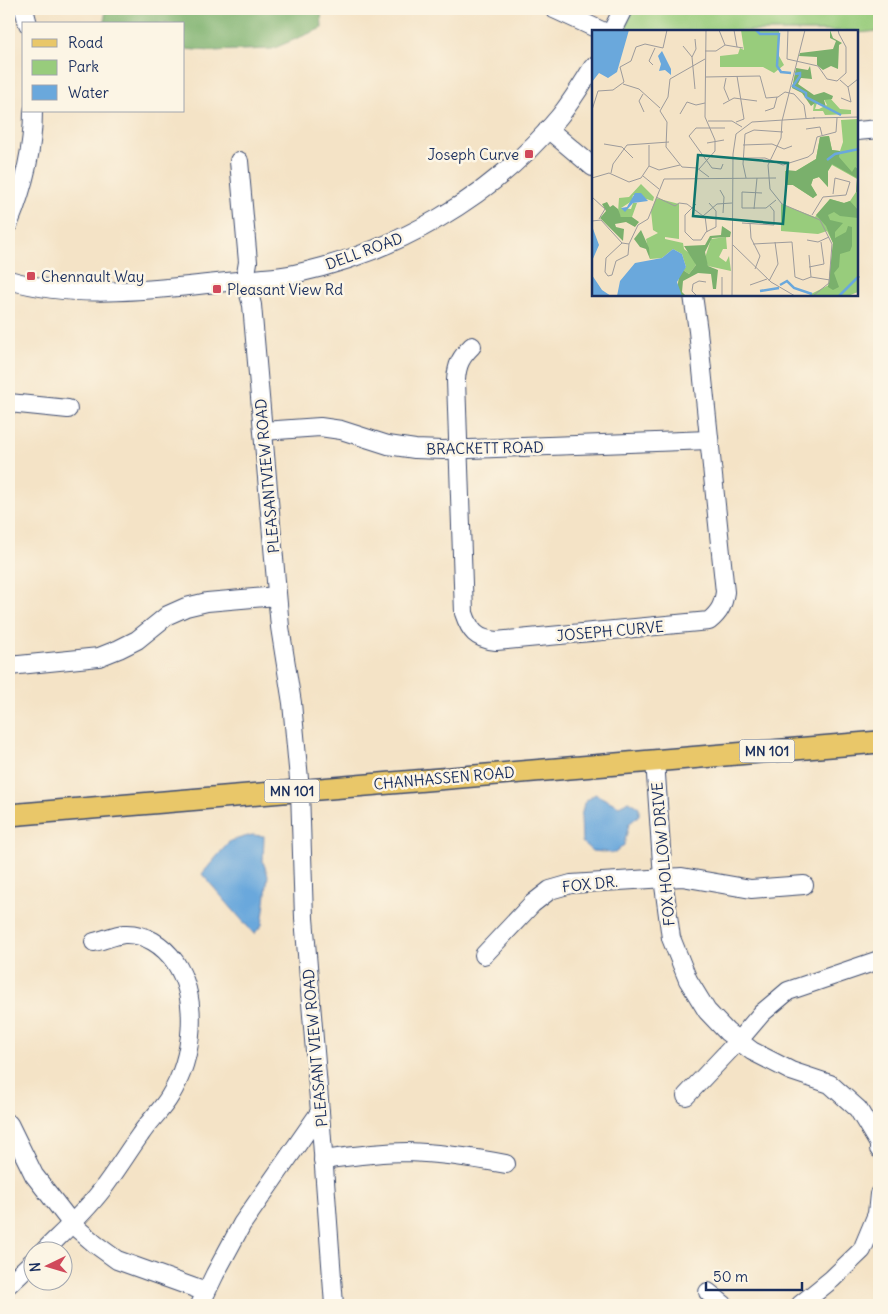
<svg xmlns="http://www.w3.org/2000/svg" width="888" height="1314" font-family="Delius,sans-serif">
	<rect width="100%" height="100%" fill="#fcf5e5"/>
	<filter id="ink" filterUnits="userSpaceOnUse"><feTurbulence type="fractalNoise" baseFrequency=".02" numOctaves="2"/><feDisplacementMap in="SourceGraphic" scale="10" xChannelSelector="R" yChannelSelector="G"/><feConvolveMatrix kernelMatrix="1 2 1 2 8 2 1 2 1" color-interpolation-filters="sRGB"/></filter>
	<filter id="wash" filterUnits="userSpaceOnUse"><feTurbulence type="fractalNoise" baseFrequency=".0096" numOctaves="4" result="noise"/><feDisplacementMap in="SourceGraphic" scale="20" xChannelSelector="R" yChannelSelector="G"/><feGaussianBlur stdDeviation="1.12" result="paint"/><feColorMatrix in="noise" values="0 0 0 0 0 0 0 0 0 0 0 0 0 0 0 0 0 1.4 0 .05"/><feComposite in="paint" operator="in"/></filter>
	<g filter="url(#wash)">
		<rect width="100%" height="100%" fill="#f4e3c6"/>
		<path fill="#98cc7c" stroke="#5a7e6d" d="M633 9H879V31L857 33V31H624Z"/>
		<path fill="#7ab06c" stroke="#4a7065" d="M105 9H321L322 28 272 49 211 51 184 49V24H105Z"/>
		<g fill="#6aa8dc" stroke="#426c9d">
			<path d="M595 794 619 806 629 801 639 807V815L629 824 624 845 615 853 592 851 582 842 581 817 584 803Z"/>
			<path d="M252 835 264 836 263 862 268 875 265 903 262 925 254 934 202 874 230 841Z"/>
		</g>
	</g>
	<g filter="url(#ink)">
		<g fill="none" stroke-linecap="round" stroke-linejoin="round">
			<g stroke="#3c4a6e" stroke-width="20">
				<g id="minor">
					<path d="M24 9 28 24"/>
					<path d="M554 9 602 31"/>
					<path d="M612 31 623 9"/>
					<path d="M548 129 593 167"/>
					<path d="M857 131 879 129"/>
					<path d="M239 161 248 262 245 280 252 305 280 627 292 703 300 790 304 918 320 1112 334 1305"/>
					<path d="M9 223C23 189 33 149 33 111"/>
					<path d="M9 280C68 297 128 292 189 286 214 283 239 281 264 278 274 277 284 276 294 274 396 252 492 198 559 117 572 101 582 84 593 67"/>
					<path d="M472 346C461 357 457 364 456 380L464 613C470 631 476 639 496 641L709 621C720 612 723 605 725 592L698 331 693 295"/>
					<path d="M9 403 68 409"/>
					<path d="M263 431 320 427 341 430 388 445 415 449 443 450 709 440"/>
					<path d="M9 666 99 657 119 649 137 640 168 615 186 607 207 602 277 596"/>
					<path d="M655 760 663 878 671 938 688 980 707 1011 727 1032 752 1051 791 1071 830 1084 858 1109 879 1144V1149"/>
					<path d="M484 955 532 904 550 890 571 884 682 877 751 889 804 885"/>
					<path d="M686 1096 739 1040 762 1013 788 991 879 960"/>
					<path d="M9 1124 34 1175 72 1224 95 1244 117 1260 206 1292"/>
					<path d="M323 1160C351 1156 379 1152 407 1152 440 1153 474 1158 506 1164"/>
					<path d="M43 1252C63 1232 84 1213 101 1191 115 1173 127 1153 140 1135 149 1121 162 1110 170 1096 193 1058 200 1000 175 962 163 945 145 933 124 934 114 935 104 940 94 942"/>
					<path d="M9 1284 32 1262"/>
					<path d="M708 1292 724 1305"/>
					<path d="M200 1305 215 1274 242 1224 320 1112"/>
					<path d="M800 1305 832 1279 862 1250 877 1214 879 1194"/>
				</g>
			</g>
			<g stroke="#3c4a6e" stroke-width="24">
				<path id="major" d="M9 815 879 742"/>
			</g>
			<use href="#minor" stroke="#fff" stroke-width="18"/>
			<use href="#major" stroke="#e9c769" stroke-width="21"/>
		</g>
	</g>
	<g fill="#d1495b" stroke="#fcf5e5" stroke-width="2">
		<rect x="524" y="149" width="10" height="10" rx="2.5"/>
		<rect x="26" y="271" width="10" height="10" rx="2.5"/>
		<rect x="212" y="284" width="10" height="10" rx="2.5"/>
	</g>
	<g text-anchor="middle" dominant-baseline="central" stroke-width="5" stroke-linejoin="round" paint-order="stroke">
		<g fill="#fcf5e5" stroke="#5e6a86" stroke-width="1">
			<rect x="739.5" y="739.5" width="55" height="23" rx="4"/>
			<rect x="264.5" y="779.5" width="55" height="23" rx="4"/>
		</g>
		<g font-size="14" font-weight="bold" fill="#1b2f5e">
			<text x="767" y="751">MN 101</text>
			<text x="292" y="791">MN 101</text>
		</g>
		<g font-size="15" fill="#1b2f5e" stroke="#fcf5e5" text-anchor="start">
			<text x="519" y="154" text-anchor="end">Joseph Curve</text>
			<text x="41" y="276">Chennault Way</text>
			<text x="227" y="289">Pleasant View Rd</text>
		</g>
		<g font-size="15" fill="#1b2f5e" stroke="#fcf5e5">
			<text transform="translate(364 251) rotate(-20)">DELL ROAD</text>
			<text transform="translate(485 448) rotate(-1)">BRACKETT ROAD</text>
			<text transform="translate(267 476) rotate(-95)">PLEASANTVIEW ROAD</text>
			<text transform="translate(610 631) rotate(-5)">JOSEPH CURVE</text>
			<text transform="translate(444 778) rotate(-5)">CHANHASSEN ROAD</text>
			<text transform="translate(663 854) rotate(-95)">FOX HOLLOW DRIVE</text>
			<text transform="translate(590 884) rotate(-6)">FOX DR.</text>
			<text transform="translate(315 1048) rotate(-95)">PLEASANT VIEW ROAD</text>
		</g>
	</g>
	<g transform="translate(592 30)">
		<rect width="266" height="266" fill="#f4e3c6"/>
		<path d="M149 0 187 1V26L192 35 182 43 171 37H128V26L146 24 148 18 152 20ZM238 68 248 79 259 80V84L233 85 231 81H221L222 73H225L223 79H227L235 75 232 69ZM266 89V262L256 266H215L237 255 241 213 235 201 226 204 189 201V174L223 187 238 169 252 173 258 171 264 162 265 149 240 135 236 141V157L227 147 221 149 219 155 225 165 221 168 201 155H193V141H204L224 129 228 107 237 106 240 120 248 121 251 112 249 90ZM49 154 62 167 61 171 41 165 40 171 29 178 39 179 41 173H45L40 187H29L26 182 27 168 37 167ZM64 168 87 174V209L73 207V209L91 213 92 219 101 226 104 235 97 244 91 240 94 237 90 224 81 219 70 228 58 229 54 209 66 203 61 200 59 181ZM134 207 135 219H131L127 227 134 232 137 226 139 241 116 236 113 228 119 209Z" fill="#98cc7c"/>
		<path d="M238 0 241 8 250 13 247 15 246 39 239 36 231 40 225 35V27L207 26 208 23 241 19 244 11 238 8ZM218 36 220 49 209 48 206 54 222 65 232 62 241 66 240 69 232 70 234 77 223 73 219 76 210 63 200 58 204 38 216 40ZM237 106 240 120 248 121 247 127 260 142 263 137 266 139V162H264L265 148 240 134 236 141V157L227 147 221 149 219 155 225 165 221 168 201 155H193L194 140 204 141 224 129 228 107ZM238 169 252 173 258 171 266 180V188L248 186 242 182 236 185 238 190 251 193 243 202V208L254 202 256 196 260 197V216L258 221 248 224 247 237 242 243 247 257 241 260 236 257 241 213 234 196 224 185ZM15 172 18 177 21 175 26 179 29 187H40L47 192 43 197 34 192 23 194 24 197 32 199 31 211 8 188 14 181 10 174ZM130 196 139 202 138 207 120 208 113 222 116 236 126 240 124 259H121L119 244 106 243 91 251 90 262 94 266H90L85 260 87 246 91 240 97 244 104 235 92 216 113 215 118 206 129 205ZM49 200 57 218 58 229 54 219 48 217 42 209Z" fill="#7ab06c"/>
		<path d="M0 0H37L25 42 16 48 7 43 0 52ZM70 21 79 39V45L73 40 67 41 69 34 66 26ZM43 163H49L56 171 41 173 33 182 29 178 35 177ZM0 196 7 215 0 231ZM81 219 90 224 94 237 85 252 90 266H25L28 251 43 233 70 228ZM0 245 10 260 19 266H0Z" fill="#6aa8dc"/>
		<path fill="none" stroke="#6aa8dc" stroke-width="2.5" d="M164 0 168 4H187L185 36 189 42 199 43M203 44 208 43V46L201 56 214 63V67L249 85M235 130 243 124 267 119M188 255 195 251 202 258 220 264M168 261 187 258M247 266 267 246"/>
		<path fill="none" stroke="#9d9b9c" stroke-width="1" d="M127 0 133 15M142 0 145 17M196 0 195 29 226 36 235 49 245 51 254 43V17L247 4 246 0H252M91 16 100 27 103 59M113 21H124L133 15 151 18M100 27 104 19 103 9M113 29 78 49 76 67 68 81 75 92 74 117 90 137 105 138 117 147M61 35 57 31 63 18M113 47 168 46 174 68 186 67 193 62 202 64 212 75 214 88M134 48 132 58 137 70M248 50 256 57 266 49M31 54 47 59 68 78M51 64 47 71 52 82M249 68 259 72 256 57M131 74 142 68 165 71M0 80 6 61 21 60 32 52 28 37 39 31 44 17 53 14 71 18 75 0M173 81 182 78 185 67M88 84 95 72 104 75 113 73M221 88 267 87M116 91H140L150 97M190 91 189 108 176 135 178 159 190 174 228 190 240 214 237 253 221 266M190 91 213 0M144 92 152 89 145 46M214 99 228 97 230 105M115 113 132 110M12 114 30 117 41 128M151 115 180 114 192 119 200 116M151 128H173L191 135 216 127 221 123 225 107 244 102 245 88M131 134 129 139 120 138 97 106 104 98H133M57 136 67 140 88 135M107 139 123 121V110L113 87 114 0M19 143 21 134 35 115 77 112M51 146 67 159M0 148 17 143 37 152 49 148 57 136V115M154 148 151 134 153 104 162 100 191 102M128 160 132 167 131 183M170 163 150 162V178H174L184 170M0 167 13 179 7 189M64 167 83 176 87 173 95 174 111 186 125 174 140 173M104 174 93 185V202L101 210H109L114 202 124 197V181L117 173M162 179 165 148M220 185 231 167 254 165 258 152 243 148 241 164M113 186 115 202M0 191 9 190 30 213 37 214M150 193 182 195V181L178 176M158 193 159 208 168 226 163 239M215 210 226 212 237 207M30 213 14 228 13 242 16 246 20 245 24 231 36 225 37 214M37 214 46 195 56 189 72 149 184 148M161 214 200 212 203 247 211 250 219 247M141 215 179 252 203 266M217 225 219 247 238 250M217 237 232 234 229 212M177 251 186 234 183 212M158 255 175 249M105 266 100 261 101 254 107 251 114 252M130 266V247M140 266 141 124 144 104 160 92 223 88"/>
		<path fill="#0f766e" fill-opacity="0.15" stroke="#0f766e" stroke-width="2.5" d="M106 125 196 133 191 194 101 186Z"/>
		<rect width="266" height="266" fill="none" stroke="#1b2f5e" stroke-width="2.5"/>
	</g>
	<rect width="888" height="1314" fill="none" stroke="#fcf5e5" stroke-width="30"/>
	<rect x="22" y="22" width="162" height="90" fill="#fcf5e5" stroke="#a2a6af"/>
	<rect x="32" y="39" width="25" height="8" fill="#e9c769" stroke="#a2a6af"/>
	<text x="68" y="48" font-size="15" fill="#1b2f5e">Road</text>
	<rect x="32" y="60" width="25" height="15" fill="#98cc7c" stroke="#a2a6af"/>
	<text x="68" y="72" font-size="15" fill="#1b2f5e">Park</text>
	<rect x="32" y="85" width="25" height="15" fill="#6aa8dc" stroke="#a2a6af"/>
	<text x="68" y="98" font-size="15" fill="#1b2f5e">Water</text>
	<g transform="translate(48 1266) rotate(265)"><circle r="24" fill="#fcf5e5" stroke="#a2a6af"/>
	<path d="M0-4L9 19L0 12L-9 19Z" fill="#d1495b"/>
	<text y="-8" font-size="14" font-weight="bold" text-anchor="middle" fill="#1b2f5e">N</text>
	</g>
	<path d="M706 1282v8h96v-8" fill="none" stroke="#1b2f5e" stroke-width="2.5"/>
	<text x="713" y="1282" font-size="15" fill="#1b2f5e" stroke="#fcf5e5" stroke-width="4" paint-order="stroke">50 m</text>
</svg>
